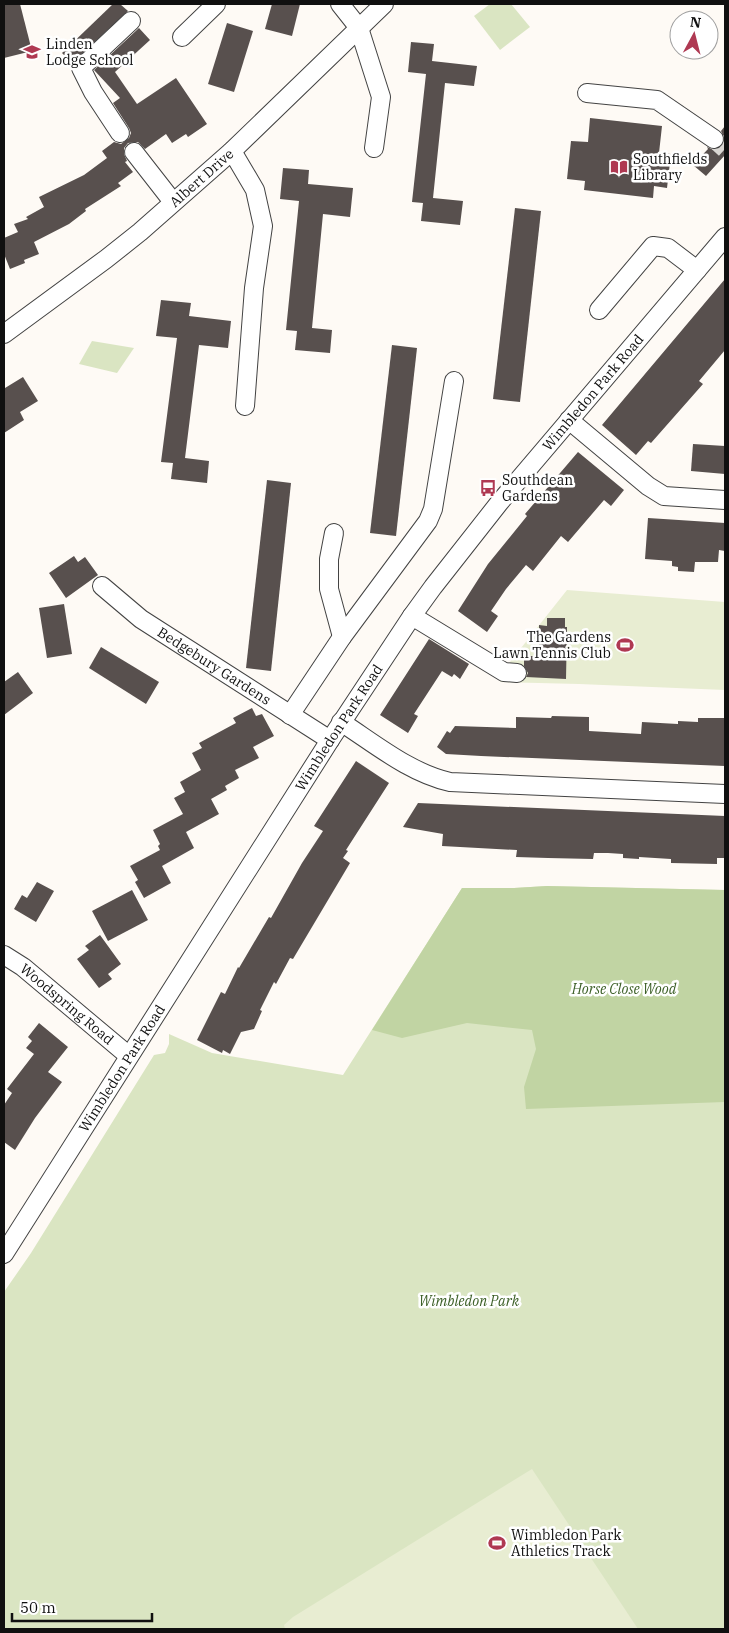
<svg xmlns="http://www.w3.org/2000/svg" width="729" height="1633" font-family="'IBM Plex Serif',serif">
	<rect width="100%" height="100%" fill="#fefaf5"/>
	<g fill="#dae5c2">
		<path d="M490 4H511L530 27 500 50 474 16Z"/>
		<path d="M92 341 134 348 117 373 79 364Z"/>
		<path d="M547 886 725 890V1629H4V1292L31 1253 154 1055 165 1053 169 1044V1034L212 1053 343 1075 462 888H514Z"/>
	</g>
	<path fill="#c1d4a3" d="M547 886 725 890V1102L526 1109 524 1087 536 1049 532 1030 467 1023 402 1038 372 1030 462 888H514Z"/>
	<g fill="#e8edd2">
		<path d="M567 590 725 602V690L579 684 500 682 506 667Z"/>
		<path d="M532 1469 638 1629H285L284 1625 293 1617Z"/>
	</g>
	<g fill="#58504e">
		<path d="M4 4H20L32 51 4 58Z"/>
		<path d="M113 4H120L128 11 72 63 62 53Z"/>
		<path d="M272 4H300L292 36 265 29Z"/>
		<path d="M227 23 253 31 234 92 208 84Z"/>
		<path d="M139 28 150 40 115 72 137 104 176 78 207 124 188 137 186 134 172 143 166 134 145 149 138 142 128 143 124 148V154L127 161 125 162 133 172 118 183 121 186 85 209 86 211 69 224 34 242 39 254 24 260 25 263 10 269 4 254V238L18 232 14 224 28 219 26 217 44 207 39 197 84 175 107 158 102 151 114 142 121 144 129 138 131 133 129 128 113 103 120 98 94 70Z"/>
		<path d="M411 42 434 44 432 61 477 66 474 86 445 83 433 198 463 201 460 225 421 221 423 203 412 202 426 74 408 72Z"/>
		<path d="M590 118 662 126 659 153 671 154 667 188 654 186 653 198 584 190 585 181 567 179 571 141 588 142Z"/>
		<path d="M725 126V155L706 176 693 165 708 149 707 147 714 150 722 145 725 139 721 131Z"/>
		<path d="M283 168 309 170 308 184 353 188 350 217 323 214 312 328 332 330 330 353 295 350 297 331 286 330 299 201 280 199Z"/>
		<path d="M515 208 541 211 520 402 493 399Z"/>
		<path d="M725 279V350L699 381 703 384 651 443 648 441 636 455 602 425Z"/>
		<path d="M161 300 191 303 189 316 231 321 228 348 199 345 185 458 209 461 207 483 171 479 173 463 161 462 177 338 156 336Z"/>
		<path d="M392 345 417 348 396 536 370 533Z"/>
		<path d="M23 377 38 401 20 412 24 420 4 433V386L5 388Z"/>
		<path d="M693 444 725 446V474L691 471Z"/>
		<path d="M578 452 624 490 611 506 604 500 568 542 561 536 533 571 526 565 506 589 491 611 498 616 487 632 458 611 488 564 527 516 525 514Z"/>
		<path d="M267 480 291 483 271 671 246 668Z"/>
		<path d="M648 518 725 523V551L719 550 718 562H695L694 572 678 571V567L672 566V561L645 559Z"/>
		<path d="M74 556 78 562 85 557 98 575 66 598 49 573Z"/>
		<path d="M64 604 72 654 47 658 39 608Z"/>
		<path d="M547 618H565V627H567L566 679 526 677 528 673 524 666V656H539V625L547 626Z"/>
		<path d="M429 639 469 664 460 679 454 674 452 677 442 671 414 714 418 716 408 733 380 715Z"/>
		<path d="M101 647 159 682 146 704 89 668Z"/>
		<path d="M18 672 33 693 4 715V682Z"/>
		<path d="M252 708 256 716 262 714 274 736 253 747 259 758 235 770 239 778 225 786 227 790 211 799 219 814 186 832 194 848 162 866 171 883 144 898 135 882 138 880 130 866 160 850 158 846 160 844 153 830 183 814 174 798 185 792 180 782 201 770 192 753 202 748 199 743 236 723 233 718Z"/>
		<path d="M552 716 589 717V731L641 734 642 722 678 724V721L698 722V718H725V766L481 756 446 754 437 747 447 731 450 733 455 726 516 728V717L551 718Z"/>
		<path d="M356 761 389 783 346 850 348 851 343 858 350 863 293 959 290 958 276 984 274 982 260 1010 262 1011 254 1029 241 1032 230 1054 223 1050 222 1053 197 1040 221 992 225 994 238 967 239 968 269 917 271 918 302 863 323 831 314 826Z"/>
		<path d="M418 803 725 816V858H717V864L671 863V859L639 857V859L623 858V854L608 853H594L593 859 548 858 516 857 517 850 442 846 443 834 403 827Z"/>
		<path d="M37 882 54 891 36 922 14 909 22 895 27 898Z"/>
		<path d="M132 890 148 920 108 941 92 911Z"/>
		<path d="M100 935 121 964 108 974 112 979 99 988 77 959 89 950 85 946Z"/>
		<path d="M39 1023 68 1047 48 1072 62 1082 35 1118 15 1150 4 1142V1105L12 1093 7 1089 34 1054 26 1048 32 1041 28 1037Z"/>
	</g>
	<g fill="none" stroke-linecap="round" stroke-linejoin="round">
		<path stroke="#dad7d3" stroke-width="18" stroke-dasharray="18 9" stroke-linecap="butt" d="M714 139 725 149"/>
		<g stroke="#434343" stroke-width="20">
			<g id="minor">
				<path d="M340 4 359 28 381 97 374 148"/>
				<path d="M182 37 216 4"/>
				<path d="M587 93 657 100 714 139"/>
				<path d="M120 133 93 92 81 68 131 21"/>
				<path d="M232 151 255 190 263 226 254 288 245 406"/>
				<path d="M134 152 173 202"/>
				<path d="M599 310 653 246 668 248 697 270"/>
				<path id="s1" d="M4 334 106 259 140 232 232 151 384 4"/>
				<path d="M569 420 648 486 664 496 725 500"/>
				<path d="M334 533 329 559V589L342 637"/>
				<path id="s2" d="M102 586 141 619 330 740"/>
				<path d="M412 616 504 672 517 673"/>
				<path d="M290 715 342 637 428 521 433 509 454 381"/>
				<path d="M341 722C375 744 410 773 450 782L725 794"/>
				<path id="s3" d="M4 955 23 967 129 1056"/>
				<path id="s4" d="M4 1254 330 740 412 616 433 587 499 503 725 237"/>
			</g>
		</g>
		<use href="#minor" stroke="#fff" stroke-width="18"/>
	</g>
	<defs>
		<g id="school-bare" transform="scale(1.35)"><path d="M0-5L7-2L0 1L-7-2ZM-4 1L0 2.5L4 1V4Q0 6-4 4Z" fill="#af3952" stroke="#fff" stroke-width="2.5" paint-order="stroke"/></g>
		<g id="library-bare" transform="scale(1.35)"><path d="M-6-4Q-3-5.5-.7-3.5V5Q-3 3-6 4ZM6-4Q3-5.5 .7-3.5V5Q3 3 6 4Z" fill="#af3952" stroke="#fff" stroke-width="2.5" paint-order="stroke"/></g>
		<g id="bus-bare" transform="scale(1.35)"><path d="M-5-6H5V4H4V6H2V4H-2V6H-4V4H-5ZM-3.5-4V0h7V-4ZM-3.5 1.2v1.5H-2V1.2ZM2 1.2v1.5H3.5V1.2Z" fill="#af3952" stroke="#fff" stroke-width="2.5" paint-order="stroke"/></g>
		<g id="stadium-bare" transform="scale(1.35)"><path d="M0-5a6.5 5 0 1 0 0 10a6.5 5 0 1 0 0-10ZM-3.5-1.8h7v3.6h-7Z" fill="#af3952" stroke="#fff" stroke-width="2.5" paint-order="stroke"/></g>
	</defs>
	<g fill-rule="evenodd">
		<use href="#school-bare" x="32" y="52"/>
		<use href="#library-bare" x="619" y="167"/>
		<use href="#bus-bare" x="488" y="488"/>
		<use href="#stadium-bare" x="625" y="645"/>
		<use href="#stadium-bare" x="497" y="1543"/>
	</g>
	<g text-anchor="middle" dominant-baseline="central" stroke-width="5" stroke-linejoin="round" paint-order="stroke">
		<g font-size="14" fill="#101010" stroke="#fff" text-anchor="start">
			<text x="46" y="44">Linden<tspan x="46" dy="16">Lodge School</tspan></text>
			<text x="633" y="159">Southfields<tspan x="633" dy="16">Library</tspan></text>
			<text x="502" y="480">Southdean<tspan x="502" dy="16">Gardens</tspan></text>
			<text x="611" y="637" text-anchor="end">The Gardens<tspan x="611" dy="16">Lawn Tennis Club</tspan></text>
			<text x="511" y="1535">Wimbledon Park<tspan x="511" dy="16">Athletics Track</tspan></text>
		</g>
		<g font-size="14" fill="#101010" stroke="#fff">
			<text stroke="none"><textPath href="#s1" startOffset="252">Albert Drive</textPath></text>
			<text stroke="none"><textPath href="#s4" startOffset="1045">Wimbledon Park Road</textPath></text>
			<text stroke="none"><textPath href="#s2" startOffset="138">Bedgebury Gardens</textPath></text>
			<text stroke="none"><textPath href="#s4" startOffset="624">Wimbledon Park Road</textPath></text>
			<text stroke="none"><textPath href="#s3" startOffset="80">Woodspring Road</textPath></text>
			<text stroke="none"><textPath href="#s4" startOffset="220">Wimbledon Park Road</textPath></text>
		</g>
		<g font-size="14" font-style="italic" fill="#3d6028" stroke="#fff">
			<text x="624" y="989">Horse Close Wood</text>
			<text x="469" y="1301">Wimbledon Park</text>
		</g>
	</g>
	<rect width="729" height="1633" fill="none" stroke="#101010" stroke-width="10"/>
	<g transform="translate(694 35) rotate(7)"><circle r="24" fill="#ffffff" stroke="#9f9f9f"/>
	<path d="M0-4L9 19L0 12L-9 19Z" fill="#af3952"/>
	<text y="-8" font-size="14" font-weight="bold" text-anchor="middle" fill="#101010">N</text>
	</g>
	<path d="M12 1613v8h140v-8" fill="none" stroke="#101010" stroke-width="2.5"/>
	<text x="20" y="1613" font-size="15" fill="#101010" stroke="#ffffff" stroke-width="4" paint-order="stroke">50 m</text>
</svg>
